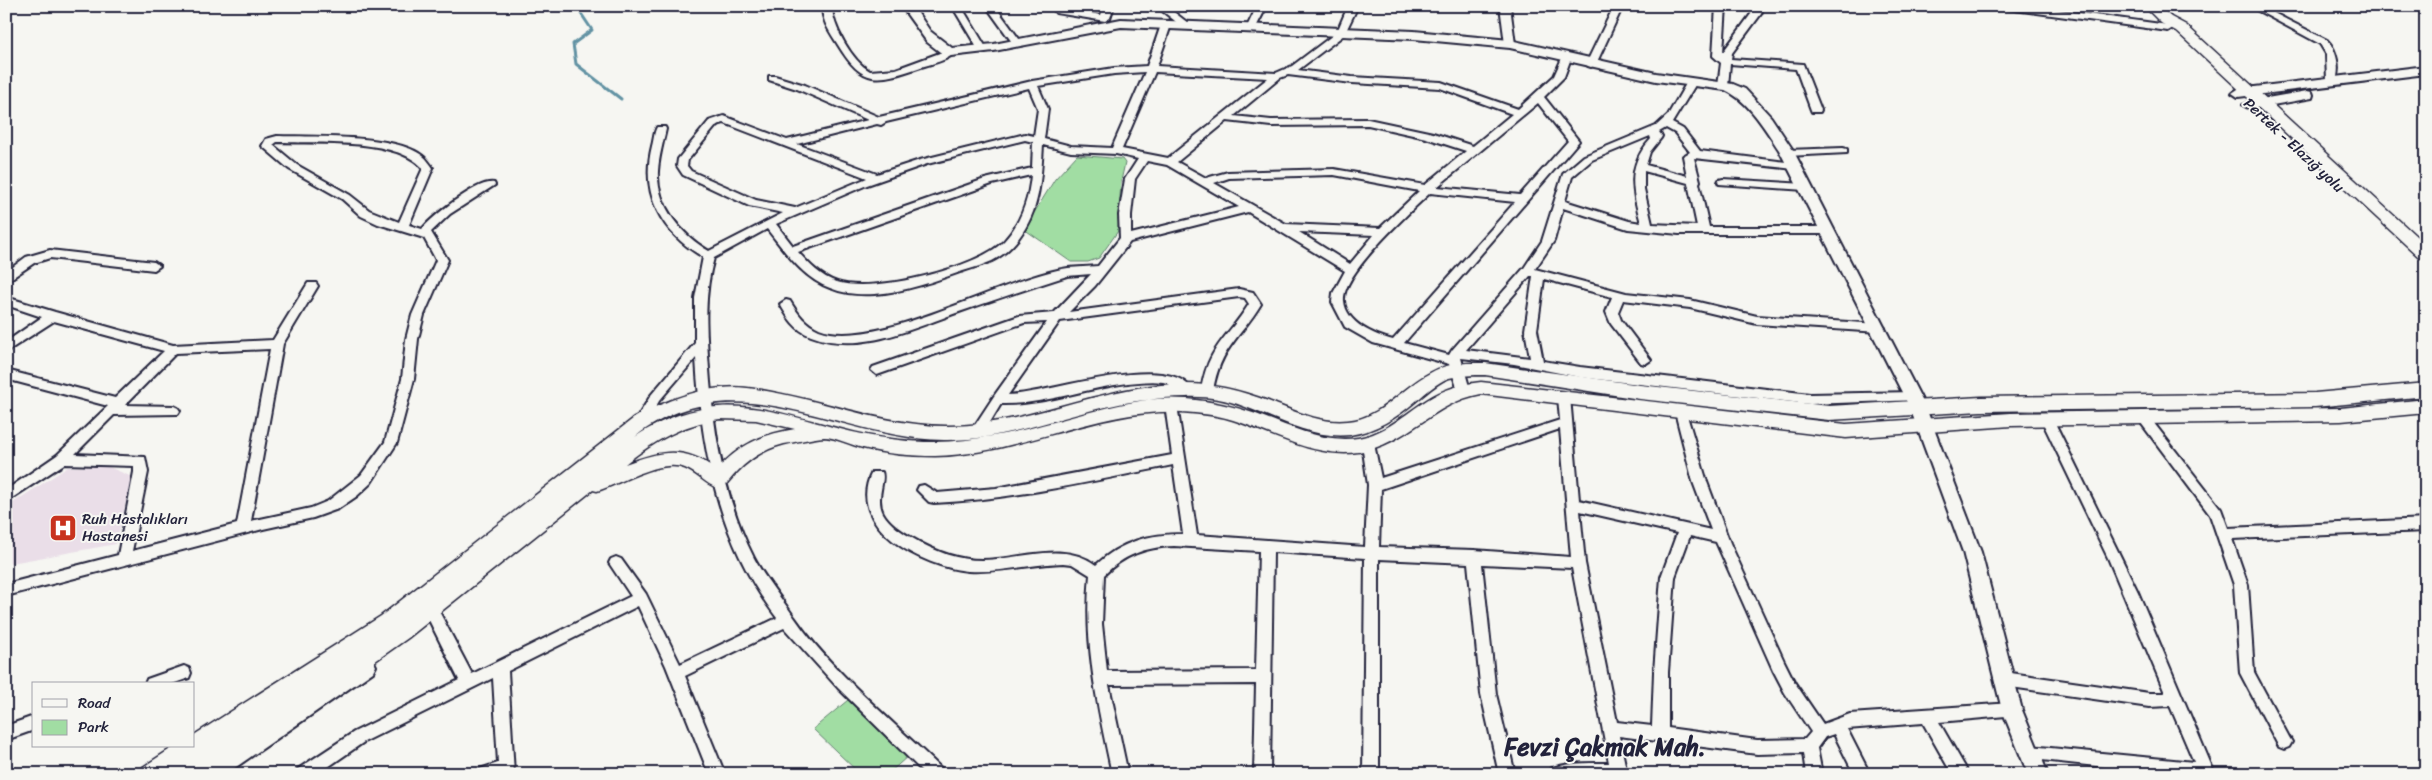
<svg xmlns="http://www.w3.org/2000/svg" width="2432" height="780" font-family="Sriracha,sans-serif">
	<rect width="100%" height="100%" fill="#f6f6f2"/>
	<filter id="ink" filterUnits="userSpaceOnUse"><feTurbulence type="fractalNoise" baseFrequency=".02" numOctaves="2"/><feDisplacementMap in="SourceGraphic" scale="10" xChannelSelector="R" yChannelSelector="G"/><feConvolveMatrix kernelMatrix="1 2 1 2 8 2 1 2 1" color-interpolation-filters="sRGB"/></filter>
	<g filter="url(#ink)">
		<path fill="#eadee8" d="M107 466 132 477 116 544 6 564 8 506 68 467Z"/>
		<g fill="#a1dda3" stroke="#62806f">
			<path d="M1077 155 1122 159 1125 163 1121 181 1118 231 1099 258 1088 262H1071L1024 229 1055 179Z"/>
			<path d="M848 700 908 756 888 774H860L813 729Z"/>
		</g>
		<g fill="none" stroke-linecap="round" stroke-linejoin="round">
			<path stroke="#6292a3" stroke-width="3" d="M576 6 592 30 573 44 576 64 621 99"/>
			<g stroke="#22223b" stroke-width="4">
				<g id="minor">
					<path d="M822 6H832C832 26 852 61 870 71L896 69 948 50H954L956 52C948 60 932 64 921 67 877 82 863 86 838 45 830 32 822 22 822 6Z"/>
					<path d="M952 6H961L987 49 985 51H979Z"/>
					<path d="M986 6H995L1022 43 1020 45H1014Z"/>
					<path d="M1051 6 1101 15 1104 6H1114L1110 18 1105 21 1056 13Z"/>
					<path d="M1156 6H1166L1192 26 1187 29 1184 28Z"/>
					<path d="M1257 6H1267L1254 31H1248L1246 29Z"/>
					<path d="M1348 6H1358L1344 35 1298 70 1352 77 1441 82 1518 109 1554 76 1563 56 1566 55 1571 58 1564 77 1544 97 1579 141 1404 343 1449 355 1452 350 1524 268 1542 241 1563 174 1584 156 1656 126 1668 115 1687 82 1692 79 1697 82 1672 123 1683 129 1700 151 1794 163 1799 166 1794 169 1694 158 1700 181 1699 183 1709 227H1828L1832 228 1834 231 1832 234H1679L1628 229 1563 208 1554 241 1535 269 1626 293 1690 300 1757 316 1879 324 1885 328 1879 332 1757 324 1690 308 1623 300 1618 312 1621 320 1651 360 1645 364 1641 363 1611 324 1606 312 1612 297 1544 279 1537 330 1543 361 1580 367 1810 394 1914 392 1920 397 1918 400 1810 404 1580 377 1514 364 1461 358 1470 390 1464 395 1458 390 1449 364 1373 343 1345 327 1332 302 1333 293 1345 271 1248 212 1130 242 1095 286 1069 312 1239 289 1253 292 1261 304C1240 339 1220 347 1213 391L1207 396 1201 391C1208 346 1227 339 1249 304L1245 298 1239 297 1060 321 1008 395C1048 394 1169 350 1192 390L1186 395C1177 392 1173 384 1163 382 1151 380 1139 382 1128 383 1086 388 1044 405 1001 404L983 434H973L972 431 973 428 994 396 1047 322 1024 323 877 375 871 370 873 367 1019 316 1054 313 1091 274 1067 276C1032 287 997 299 962 311 916 327 861 355 811 336 795 330 788 318 780 304L786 300 790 301C798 314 805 324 819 330 876 352 1005 277 1068 268 1078 267 1088 267 1098 266L1120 238 1119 215 1125 179 1138 159 1116 154 1071 152 1043 145C1041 179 1040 211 1018 239 1011 248 1002 256 992 261 983 265 973 268 963 271 935 281 905 292 875 294 860 295 844 294 830 288 802 278 785 251 767 229L714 258C702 299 707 341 710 382 715 442 726 503 754 558 765 579 781 597 794 617 833 673 893 721 942 769L944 774H925L838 688 784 628 685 676 725 774H709L666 666 638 606 508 671 514 774H478L480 769 498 763 493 678 364 742 318 774H296L298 769 354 732 459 680 420 602 422 598 427 596 432 598 472 674 631 596 609 563 611 559 616 557 621 559 646 594 680 664 777 618C719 543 701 450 696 358L659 401 645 426H635L634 423 651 395 695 343V298L703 257C661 233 640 194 652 146 654 139 654 132 657 127H665L666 129C663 143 659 156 658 171 656 205 681 235 709 251L783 213 749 206 683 175 677 166 678 159 709 121 724 116 787 140 868 120 797 89 769 80V76H775L805 85 879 117 1032 81 1114 68 1147 66 1161 25 1166 22 1171 25 1157 66 1276 73 1292 66 1337 32ZM1145 72 1112 148 1071 146 1044 139 1048 109 1038 86 1114 74ZM1155 72 1268 78 1168 158 1122 149ZM1288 75 1352 83 1440 88 1512 114 1473 146 1433 133 1368 119 1271 120 1234 116 1280 78ZM1029 88 1038 109 1034 136 1025 134 920 160 877 174 797 144 877 124 881 125 886 122ZM1538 103 1568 141 1520 195 1437 187ZM1227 121 1271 126 1368 125 1426 138 1466 151 1425 185 1334 169 1228 172 1206 178 1177 162ZM724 123 867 178 795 208 756 200 691 171 687 166 688 160 717 125ZM1666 128 1675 133 1690 152 1683 156 1687 176 1646 165 1650 152 1661 138 1662 136 1659 132ZM1650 136 1651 139C1626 166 1632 190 1641 223L1629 221 1565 201 1572 177 1592 160ZM1025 140 1033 142 1032 168 985 179 793 246 776 224 867 185 927 164ZM1147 161 1167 165 1239 207 1131 234V215L1135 179ZM1644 171 1688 183 1697 226 1652 224 1644 189ZM1031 175C1029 198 1021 223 1004 241 978 268 873 294 837 282 821 277 809 264 798 252L992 184ZM1334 175 1419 191 1380 228 1286 224 1214 183 1229 178ZM1430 193 1515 202 1393 340C1374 335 1346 323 1344 301 1341 274 1410 212 1430 193ZM1299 232 1374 235 1350 264ZM1530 276H1533L1525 330 1530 358 1466 350Z"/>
					<path d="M1500 6H1510L1515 44 1513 46 1510 47 1505 44Z"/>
					<path d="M1614 6H1623L1596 64 1591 67 1588 66 1586 64Z"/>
					<path d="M1716 6H1726L1723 52 1751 14 1754 6H1764L1761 14 1732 53 1731 59 1803 64 1821 110 1820 112H1812L1811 110 1796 69 1730 64 1728 86 1727 88H1719L1718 86 1721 63 1713 56Z"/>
					<path d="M2003 6H2029L2168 25 2173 28 2168 31 2007 9Z"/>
					<path d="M2249 6H2260L2327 40C2337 50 2341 69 2335 83H2329L2327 81 2326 54 2320 44Z"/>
					<path d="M277 136C312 137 396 134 423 156 427 159 430 164 433 168L409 225 422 229C432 217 478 179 494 183L495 185 450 214 431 232 448 260 424 315 418 339 414 379 397 443 371 483 357 496 338 509 313 518 263 529 6 596V584L118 555 134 472V466L64 464 6 502V490L57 455 108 406 6 379V370L115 398 164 351 54 321 6 352V342L42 317 6 305V297L55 312 173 345 273 340 308 283H316L318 286 283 344 251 521 311 508 328 501 361 475 385 442 402 379 406 339 412 315 436 260 424 238 378 224 361 216 342 199 289 169 262 146 266 139ZM277 142C317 144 395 137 423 168L399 222 369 210 350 195 297 165 273 145ZM270 349 237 524 132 551 148 472 145 457 75 454 114 415 178 414 180 411 178 408 174 406 125 405 176 353Z"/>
					<path d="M1843 148 1847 149V153L1787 156 1782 153 1787 150Z"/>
					<path d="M1723 179 1805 184 1810 187 1805 190 1719 184 1718 182 1719 180Z"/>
					<path d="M50 250 154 262 160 266 154 270 50 258 34 263 6 282V272L26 257Z"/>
					<path d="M1564 392 1570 397 1579 500 1711 530 1693 482 1675 412 1677 409H1685L1707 482 1730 543 1784 661 1795 683 1823 724 1850 714 2012 703 2017 705 2020 710 2017 715 1939 722 1969 774H1952L1923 723 1847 729 1870 774H1854L1834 734 1825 737 1817 748 1822 774H1806L1803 753 1757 754 1619 736 1627 774H1548L1550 769C1569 762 1589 763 1609 763L1572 568 1482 564 1496 694 1515 774H1499L1481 694 1468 563 1379 559V774H1363L1365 558 1273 552 1270 774H1254L1256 684 1109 685 1128 774H1112C1098 708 1083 643 1090 575L1072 564 1063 563C1031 564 1000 573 968 571 924 567 844 527 872 472H882C886 480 875 498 883 513 889 524 903 533 914 539 936 552 957 560 982 560 1021 560 1063 540 1096 565 1121 541 1150 534 1183 534L1173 465C1094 481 1015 499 934 503L929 502 917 490 919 486 924 485 937 493 996 488 1172 455 1165 405 1167 402H1175L1177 405 1197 535 1365 547 1368 485 1362 444 1363 440H1373L1374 444 1381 478 1560 420 1558 397ZM1560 429 1571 557 1474 550 1379 547 1381 489ZM1580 511 1677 533 1661 577 1654 672 1652 726 1617 722 1585 563ZM1690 536 1716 542 1773 670 1785 693 1811 732 1805 739 1757 740 1668 728V672L1675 577ZM1174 546 1259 551 1256 670 1107 671 1102 624 1104 575C1124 555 1145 547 1174 546Z"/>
					<path d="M2142 411 2146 413 2221 509 2228 528 2426 519V531L2232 539 2248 585 2254 672 2289 737 2292 742 2289 747 2284 749 2279 747 2240 673 2234 585 2210 515 2138 419 2136 416 2138 413Z"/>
					<path d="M2047 414 2052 416 2053 419 2138 592 2215 774H2168L2024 758 2022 753 2024 748 2030 746 2194 762 2170 706 2149 707 2004 686 1999 684 1997 679 1999 674 2004 672 2149 693H2165L2108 558 2041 419 2042 416Z"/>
					<path d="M184 666 189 668 191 673 189 678 172 684H145L147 679Z"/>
					<path d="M34 716V730L6 740V726Z"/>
				</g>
			</g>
			<g stroke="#22223b" stroke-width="4">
				<g id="tertiary">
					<path d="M901 6H913L930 31 952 48 994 44 1121 19 1414 31 1510 40 1656 73 1733 84 1745 89 1771 117 1793 150 1926 408 1981 552 2022 710 2048 774H2028L2002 710 1963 552 1910 408 1779 150C1765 129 1749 101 1725 90L1656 81 1510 48 1414 39 1121 27 994 51 951 56 940 52 927 42Z"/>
					<path d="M2426 66V74L2238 97 2232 93 2238 89Z"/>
					<path d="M2307 91 2312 92 2313 95 2312 98 2250 109 2243 105 2250 101Z"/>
					<path d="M366 657 373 660 376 666 373 672 226 774H199L202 767Z"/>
				</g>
			</g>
			<g stroke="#22223b" stroke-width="3">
				<g id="secondary">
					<path d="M2144 6H2158L2171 17 2186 25 2426 245V259L2420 258 2176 31 2161 23Z"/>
					<path d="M1472 363H1485L1640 385 1829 406 1981 397 2315 393 2426 383V396L2315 407 1981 411 1829 420 1640 399 1485 375C1473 375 1461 375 1449 378 1437 382 1426 393 1416 401 1396 418 1376 431 1350 435 1313 439 1277 418 1243 406 1225 399 1205 396 1186 397 1103 397 1027 441 944 440 835 438 734 358 635 437 735 372 798 430 899 440 932 444 964 442 996 435 1059 423 1121 394 1187 399 1210 401 1233 406 1256 414 1289 426 1322 443 1358 438 1385 434 1405 414 1427 400 1444 389 1461 384 1481 382L1846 424 2011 413 2341 408 2426 399V413L2341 421 2011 426 1846 438 1481 394C1434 402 1406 445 1358 452 1314 458 1274 433 1233 420 1217 415 1199 413 1182 412 1097 408 1019 455 935 456 911 456 886 454 863 448 851 445 835 437 824 437 811 438 796 442 784 444 765 449 749 459 736 473 730 479 727 486 718 488 705 484 698 473 685 468 661 458 620 484 597 491L593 490 408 638 371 664 201 774H140L143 767 175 746H194V735L381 616 634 418C670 398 713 382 755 389 820 398 879 425 945 426 1028 427 1103 383 1186 384 1215 384 1242 391 1268 401 1294 411 1319 424 1348 421 1382 418 1401 388 1430 373 1443 365 1458 363 1472 363ZM720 419 756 420 795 429C763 434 738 445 717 470 684 445 661 451 625 464 654 441 683 424 720 419Z"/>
				</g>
			</g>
			<use href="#minor" fill="#f6f6f2" fill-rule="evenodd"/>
			<use href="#tertiary" fill="#f6f6f2" fill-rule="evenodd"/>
			<use href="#secondary" fill="#f6f6f2" fill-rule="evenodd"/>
		</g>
	</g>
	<defs>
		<g id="hospital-square" transform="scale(1.4375)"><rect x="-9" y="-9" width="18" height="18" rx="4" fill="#c8321e" stroke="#f6f6f2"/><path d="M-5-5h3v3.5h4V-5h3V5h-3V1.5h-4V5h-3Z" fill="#fff"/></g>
	</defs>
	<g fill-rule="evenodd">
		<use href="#hospital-square" x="63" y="528"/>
	</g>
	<g text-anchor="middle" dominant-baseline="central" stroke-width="4" stroke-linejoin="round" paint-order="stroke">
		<g font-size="15" fill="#22223b" stroke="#f6f6f2">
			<text transform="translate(2294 145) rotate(43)">Pertek - Elazığ yolu</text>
		</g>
		<g font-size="15" fill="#22223b" stroke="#f6f6f2" text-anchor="start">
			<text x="82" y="519">Ruh Hastalıkları<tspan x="82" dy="17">Hastanesi</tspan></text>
		</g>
		<g font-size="24" font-weight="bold" fill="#22223b" stroke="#f6f6f2">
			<text x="1605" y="747">Fevzi Çakmak Mah.</text>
		</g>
	</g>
	<rect width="2432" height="780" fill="none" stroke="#f6f6f2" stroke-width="25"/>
	<rect x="12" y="12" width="2407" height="755" fill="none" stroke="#22223b" stroke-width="2" filter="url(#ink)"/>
	<rect x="32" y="682" width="162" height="65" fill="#f6f6f2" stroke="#a1a1a9"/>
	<rect x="42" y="699" width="25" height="8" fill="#f6f6f2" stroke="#a1a1a9"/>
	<text x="78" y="708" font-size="15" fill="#22223b">Road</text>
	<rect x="42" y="720" width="25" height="15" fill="#a1dda3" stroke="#a1a1a9"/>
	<text x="78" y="732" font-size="15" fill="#22223b">Park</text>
</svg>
